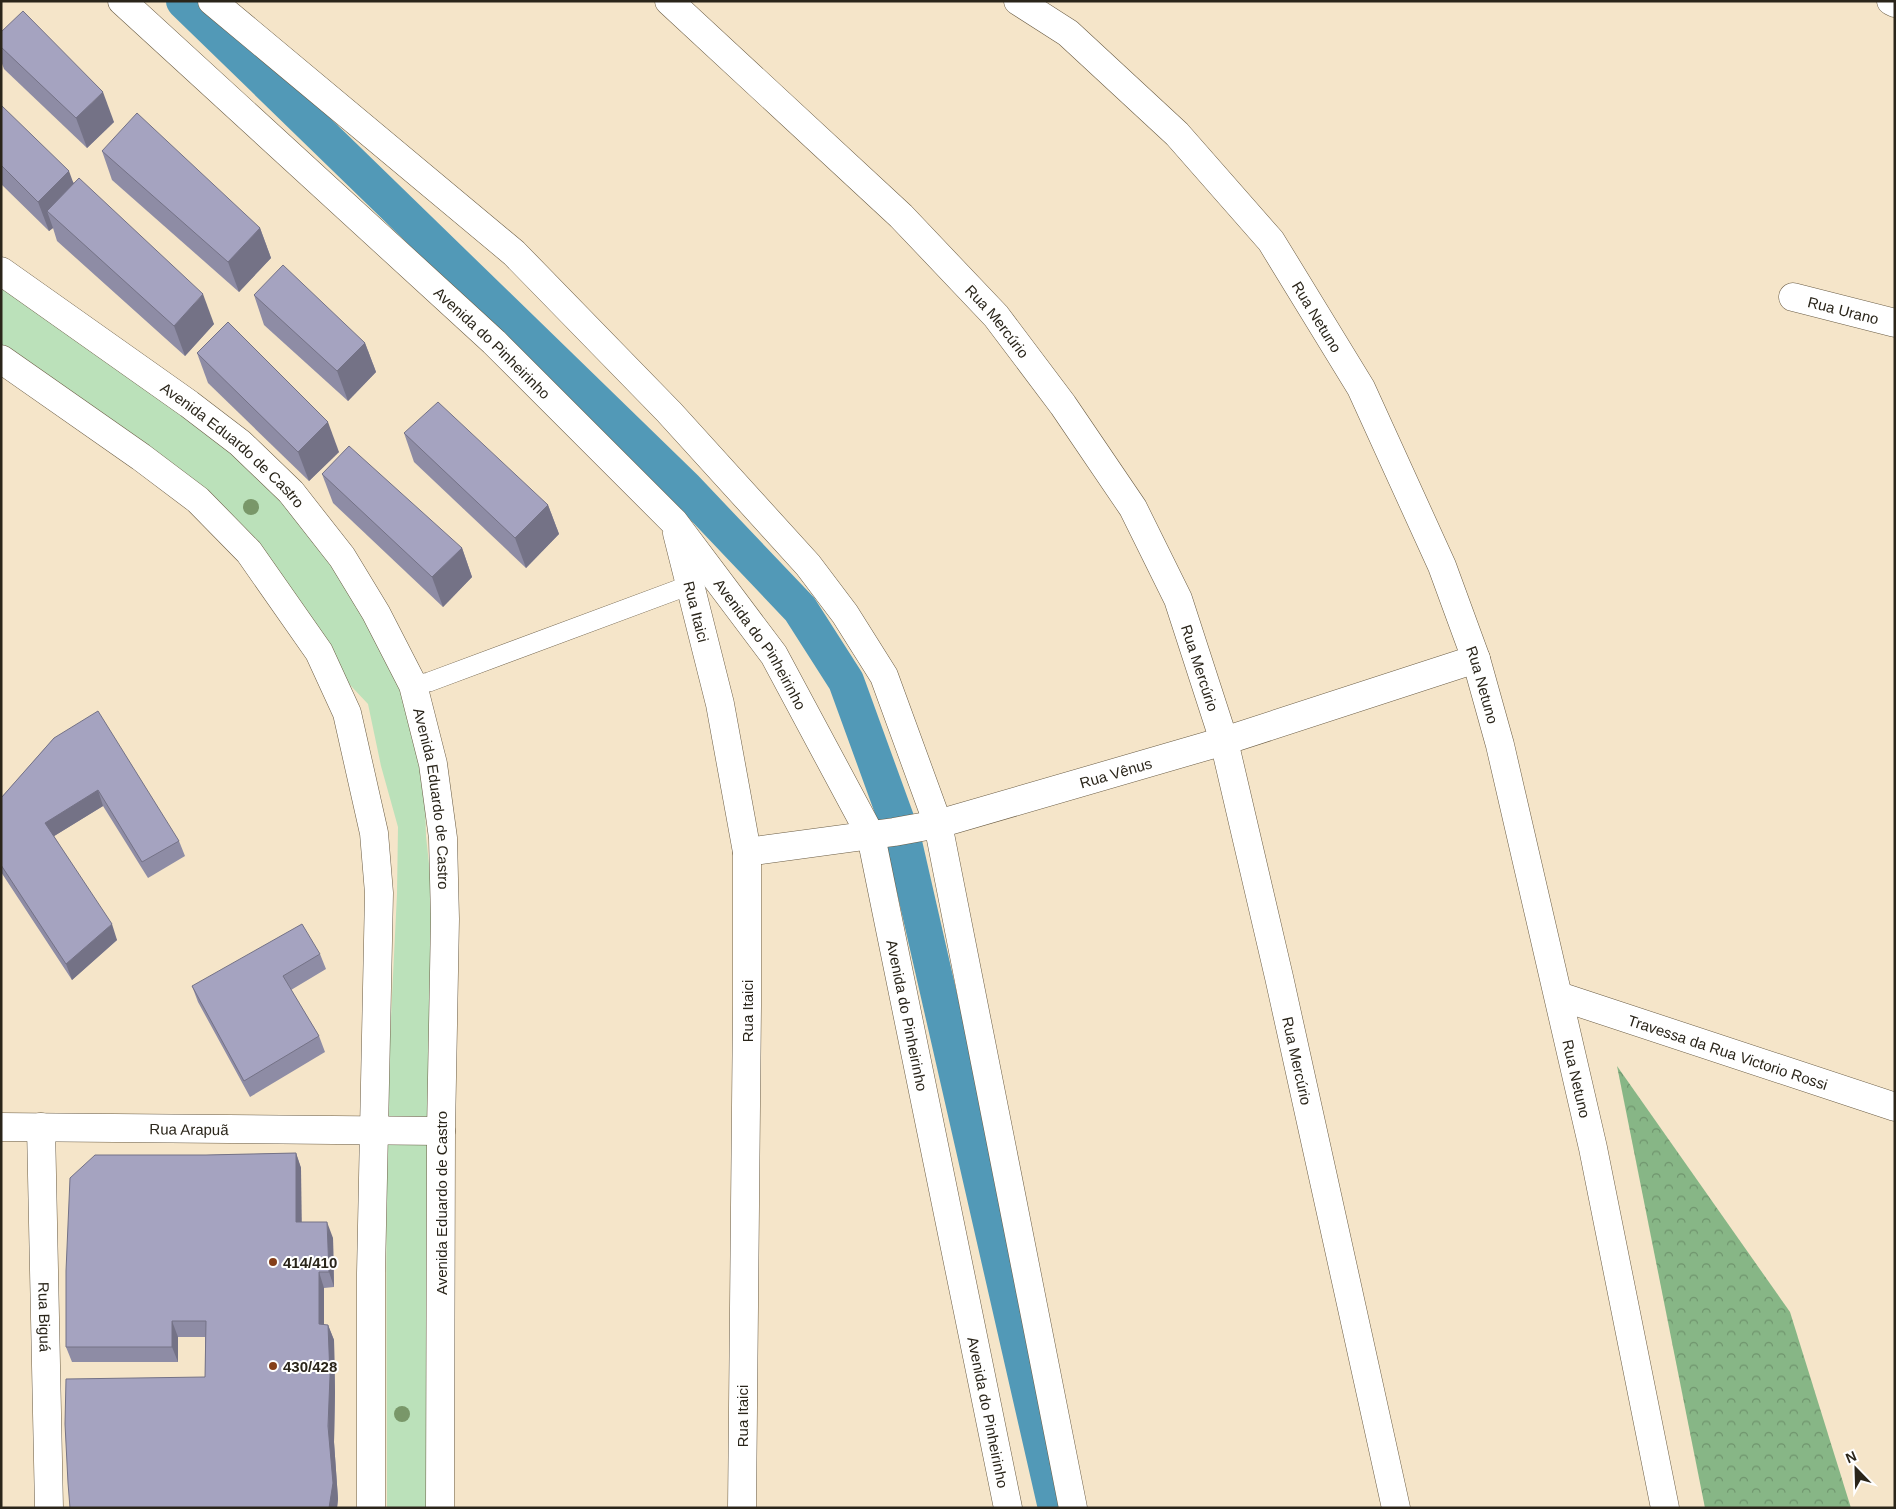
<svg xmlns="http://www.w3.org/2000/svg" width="1896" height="1509" font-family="Arial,sans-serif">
	<defs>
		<pattern id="forest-crowns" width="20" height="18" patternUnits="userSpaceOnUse" patternTransform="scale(1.25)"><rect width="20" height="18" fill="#87b686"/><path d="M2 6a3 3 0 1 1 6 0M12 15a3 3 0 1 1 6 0" fill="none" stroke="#6f946d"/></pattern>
	</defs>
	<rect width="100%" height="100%" fill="#f5e5c9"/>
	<path fill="#bbe1ba" d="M1 271 240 443 376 613 399 688 413 727 424 765 426 836 435 920 430 1508H387L386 1119 397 894 398 827 381 766 368 704 319 652 249 552 1 359Z"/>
	<path fill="url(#forest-crowns)" d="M1617 1066 1790 1312 1851 1508H1705Z"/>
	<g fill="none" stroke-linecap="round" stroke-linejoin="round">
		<path stroke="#5299b7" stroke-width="36" d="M184 1 685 488 800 609 846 681 903 838 1056 1508"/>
		<g stroke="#6a5c44" stroke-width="20">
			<path id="lane" d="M413 685 429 682 690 585"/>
		</g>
		<g stroke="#6a5c44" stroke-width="29">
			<g id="street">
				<path id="s1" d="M122 1 494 342 674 522 774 655 871 836 1008 1508"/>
				<path d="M212 1 514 253 669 412 808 565 845 614 884 676 938 824 1073 1508"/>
				<path id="s2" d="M669 1 901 216 996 316 1063 405 1133 508 1178 599 1224 741 1279 977 1396 1508"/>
				<path id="s3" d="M1018 1 1068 33 1177 134 1271 241 1361 388 1442 566 1476 659 1500 745 1593 1148 1665 1508"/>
				<path d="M1891 1 1895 3"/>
				<path id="s4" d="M1793 297 1895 323"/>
				<path id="s5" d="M677 533 720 704 747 852V1006L742 1508"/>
				<path id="s6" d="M747 852 894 832 938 824 1224 741 1476 659"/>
				<path id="s7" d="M1559 996 1895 1107"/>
				<path id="s8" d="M1 1127 441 1131"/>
				<path id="s9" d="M41 1127 49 1508"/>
			</g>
		</g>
		<g stroke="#6a5c44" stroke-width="29">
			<g id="primary">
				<path id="s10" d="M1 271 189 404 240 443 291 492 342 557 376 613 413 685 433 764 443 838 445 919 441 1131 440 1508"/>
				<path d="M1 359 141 457 198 500 249 552 319 652 347 713 374 833 379 893 371 1273V1508"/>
			</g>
		</g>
		<use href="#lane" stroke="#fff" stroke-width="19"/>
		<use href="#street" stroke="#fff" stroke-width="28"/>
		<use href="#primary" stroke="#fff" stroke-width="28"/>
	</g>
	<g fill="#799769">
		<circle cx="251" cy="507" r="8"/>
		<circle cx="402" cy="1414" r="8"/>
	</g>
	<g fill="#8e8ca5">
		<path d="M1 32 114 122 87 148 4 69 1 61Z"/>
		<path d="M1 105 74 183 214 324 185 356 57 241 53 228 49 231 1 184Z"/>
		<path d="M102 151 260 228 271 258 239 292 112 180Z"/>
		<path d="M254 295 365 343 376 372 348 401 264 325Z"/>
		<path d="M197 353 339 452 309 481 208 383Z"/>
		<path d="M404 433 548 505 559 534 526 568 414 462Z"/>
		<path d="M322 474 462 548 472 577 443 607 333 503Z"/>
		<path d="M54 738 179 841 185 856 148 878 103 806 54 836 117 940 72 980 1 872V798Z"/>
		<path d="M320 954 326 969 291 990 319 1036 325 1052 250 1097 198 1002 192 986Z"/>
		<path d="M296 1153 301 1168V1222L333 1238 334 1287 324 1288V1325H328L334 1340 335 1392 334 1442 338 1499 337 1508H70L205 1377V1337H178V1362H72L66 1347 206 1155Z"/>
	</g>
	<g fill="#747286">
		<path d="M103 92 114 122 87 148 76 118Z"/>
		<path d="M69 171 80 201 47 211 53 228 49 231 38 202Z"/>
		<path d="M260 228 271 258 239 292 228 262Z"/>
		<path d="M203 294 214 324 185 356 174 326Z"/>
		<path d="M365 343 376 372 348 401 337 371Z"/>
		<path d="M328 422 339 452 309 481 298 452Z"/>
		<path d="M548 505 559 534 526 568 515 538Z"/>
		<path d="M462 548 472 577 443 607 432 577Z"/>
		<path d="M98 790 103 806 51 838 45 823Z"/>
		<path d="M112 924 117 940 72 980 66 964Z"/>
		<path d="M296 1153 301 1168 302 1237 296 1222Z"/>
		<path d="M327 1222 333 1238 334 1287 329 1272Z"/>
		<path d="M319 1272 324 1288V1340L319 1324Z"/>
		<path d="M172 1321 178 1337V1362L172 1347Z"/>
		<path d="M328 1325 334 1340 335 1392 334 1442 338 1499 337 1508H329Z"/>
	</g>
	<g fill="#a5a3c0" stroke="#747286">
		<path d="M23 11 103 92 76 118 1 47V32Z"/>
		<path d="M1 105 69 171 38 202 1 165Z"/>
		<path d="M137 113 260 228 228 262 102 151Z"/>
		<path d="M79 178 203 294 174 326 47 211Z"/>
		<path d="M283 265 365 343 337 371 254 295Z"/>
		<path d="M228 322 328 422 298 452 197 353Z"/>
		<path d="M438 402 548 505 515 538 404 433Z"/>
		<path d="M349 446 462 548 432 577 322 474Z"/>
		<path d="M98 711 179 841 142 862 98 790 45 823 112 924 66 964 1 865V798L54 738Z"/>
		<path d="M302 924 320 954 283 976 319 1036 244 1081 192 986Z"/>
		<path d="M296 1153V1222H327L329 1272H319V1324L328 1325 330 1376 328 1426 333 1483 329 1508H70L68 1483 65 1424 66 1379 205 1377 206 1321H172V1347H66V1271L70 1178 95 1155H206Z"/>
	</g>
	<g fill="#853f1a" stroke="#fff" stroke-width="2">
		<circle cx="273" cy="1262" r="5"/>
		<circle cx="273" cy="1366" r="5"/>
	</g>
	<g text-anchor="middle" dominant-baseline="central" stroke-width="4" stroke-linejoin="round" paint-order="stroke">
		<g font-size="15" fill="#2a251a" stroke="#fff">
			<text stroke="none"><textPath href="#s4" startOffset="52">Rua Urano</textPath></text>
			<text stroke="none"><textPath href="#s3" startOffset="439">Rua Netuno</textPath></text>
			<text stroke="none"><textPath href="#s2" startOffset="459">Rua Mercúrio</textPath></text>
			<text stroke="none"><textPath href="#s1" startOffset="504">Avenida do Pinheirinho</textPath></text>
			<text stroke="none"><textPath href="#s10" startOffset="290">Avenida Eduardo de Castro</textPath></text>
			<text stroke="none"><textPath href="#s5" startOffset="81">Rua Itaici</textPath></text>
			<text stroke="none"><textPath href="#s1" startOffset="909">Avenida do Pinheirinho</textPath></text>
			<text stroke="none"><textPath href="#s2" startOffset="864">Rua Mercúrio</textPath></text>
			<text stroke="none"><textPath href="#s3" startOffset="844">Rua Netuno</textPath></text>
			<text stroke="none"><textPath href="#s6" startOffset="378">Rua Vênus</textPath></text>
			<text stroke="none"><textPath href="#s10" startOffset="710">Avenida Eduardo de Castro</textPath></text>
			<text transform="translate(747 1011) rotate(-90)">Rua Itaici</text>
			<text stroke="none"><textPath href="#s1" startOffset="1314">Avenida do Pinheirinho</textPath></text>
			<text stroke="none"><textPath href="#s7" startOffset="178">Travessa da Rua Victorio Rossi</textPath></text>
			<text stroke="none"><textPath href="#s2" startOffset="1269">Rua Mercúrio</textPath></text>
			<text stroke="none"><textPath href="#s3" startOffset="1249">Rua Netuno</textPath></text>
			<text stroke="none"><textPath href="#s8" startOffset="188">Rua Arapuã</textPath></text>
			<text transform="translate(441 1203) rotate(-90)">Avenida Eduardo de Castro</text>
			<text stroke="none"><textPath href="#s9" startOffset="190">Rua Biguá</textPath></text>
			<text stroke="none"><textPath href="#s1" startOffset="1719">Avenida do Pinheirinho</textPath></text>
			<text transform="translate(742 1416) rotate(-90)">Rua Itaici</text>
		</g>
		<g font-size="15" font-weight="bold" fill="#2a251a" stroke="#fff" text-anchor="start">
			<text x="283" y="1262">414/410</text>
			<text x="283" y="1366">430/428</text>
		</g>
	</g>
	<rect width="1896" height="1509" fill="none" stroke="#2a251a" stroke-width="5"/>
	<g transform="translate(1856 1469) rotate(337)" stroke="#ffffff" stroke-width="4" paint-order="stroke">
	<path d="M0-4L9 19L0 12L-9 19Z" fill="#2a251a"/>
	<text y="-8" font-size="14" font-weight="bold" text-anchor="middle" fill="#2a251a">N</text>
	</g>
</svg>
